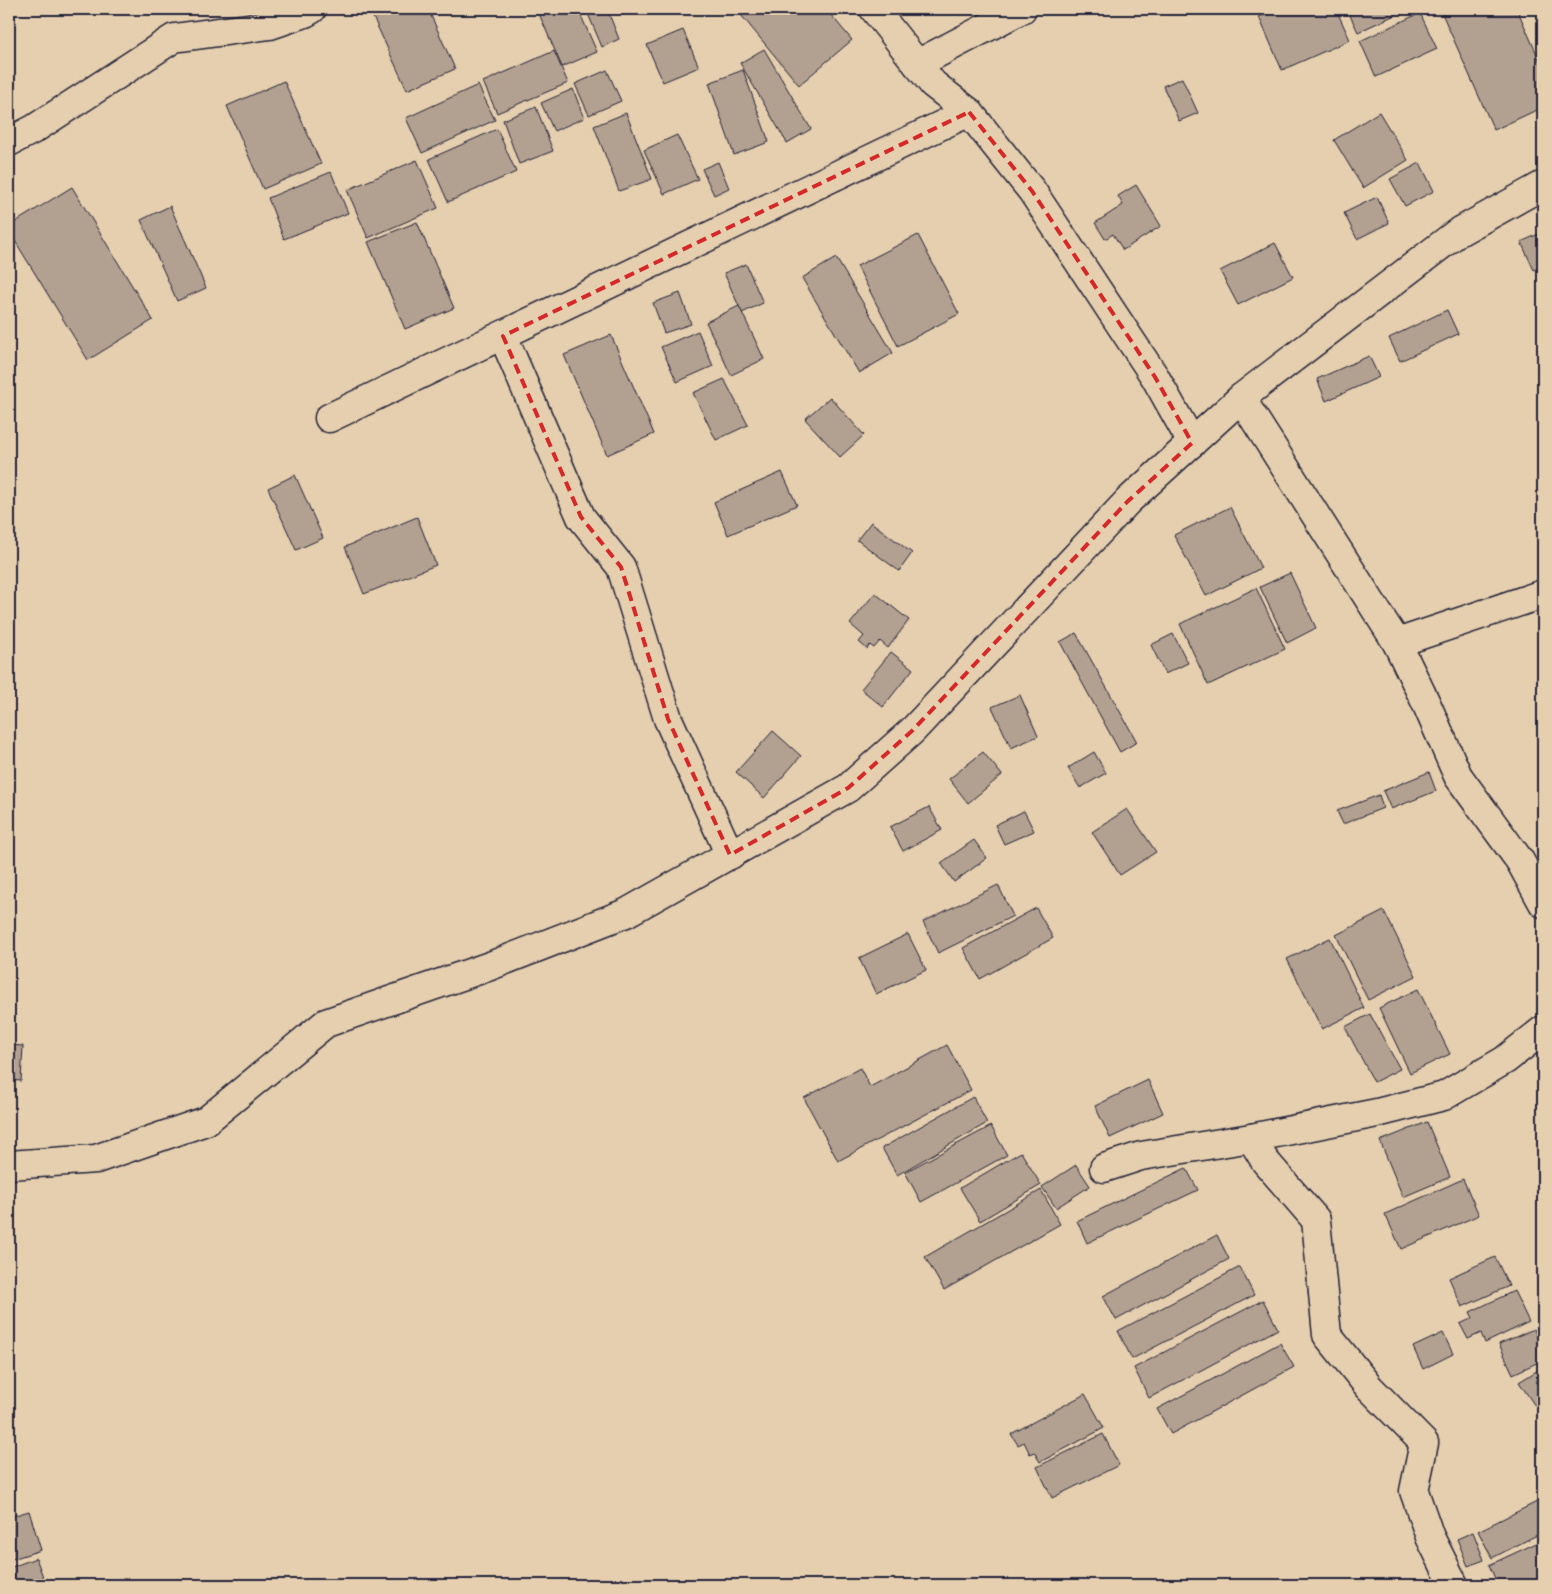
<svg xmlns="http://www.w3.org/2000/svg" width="1552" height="1594" font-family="Caveat,sans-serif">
	<rect width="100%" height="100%" fill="#e5cfae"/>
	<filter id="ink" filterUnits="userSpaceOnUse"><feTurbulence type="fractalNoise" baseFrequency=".02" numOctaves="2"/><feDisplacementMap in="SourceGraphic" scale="10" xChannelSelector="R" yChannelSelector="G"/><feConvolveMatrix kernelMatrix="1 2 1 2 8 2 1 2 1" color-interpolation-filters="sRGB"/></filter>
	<g filter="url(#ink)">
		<g fill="#b2a190" stroke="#22223b">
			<path d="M392 9H428L455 69 407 90 373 17Z"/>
			<path d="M537 9H578L597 52 562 67Z"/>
			<path d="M586 9H607L619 39 602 47Z"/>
			<path d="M736 9H826L852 40 799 85Z"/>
			<path d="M1277 9H1336L1350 40 1282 70 1259 17Z"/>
			<path d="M1347 9H1408L1358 32Z"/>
			<path d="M1440 9H1517L1543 68V107L1494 130Z"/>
			<path d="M1420 13 1437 49 1376 77 1360 41Z"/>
			<path d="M683 30 699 67 663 82 647 45Z"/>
			<path d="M764 49 811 129 787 143 740 63Z"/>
			<path d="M554 51 568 83 497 113 483 82Z"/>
			<path d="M607 70 621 101 589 115 575 84Z"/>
			<path d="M743 70 769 142 734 155 709 83Z"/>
			<path d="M1182 78 1198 113 1179 121 1163 86Z"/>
			<path d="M284 81 321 164 263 189 227 106Z"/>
			<path d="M478 85 495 120 422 153 406 118Z"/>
			<path d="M573 89 584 118 554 131 541 103Z"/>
			<path d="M536 107 553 151 519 164 503 120Z"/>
			<path d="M1379 112 1408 160 1363 188 1334 140Z"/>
			<path d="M626 113 652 179 619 191 594 126Z"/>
			<path d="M497 129 516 172 448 202 429 159Z"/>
			<path d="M677 135 698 179 664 194 644 150Z"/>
			<path d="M417 160 438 208 368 238 347 190Z"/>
			<path d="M718 162 729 188 714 195 702 169Z"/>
			<path d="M1420 163 1434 191 1405 206 1390 179Z"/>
			<path d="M331 172 348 213 284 239 268 198Z"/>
			<path d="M1136 185 1161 226 1123 250 1113 234 1105 239 1095 223 1123 205 1118 196Z"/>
			<path d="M72 187 153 320 88 360 9 231V226Z"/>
			<path d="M1377 197 1389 223 1357 239 1344 213Z"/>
			<path d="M170 206 206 288 177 301 141 220Z"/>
			<path d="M417 222 454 308 405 329 368 242Z"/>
			<path d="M1543 232V266L1534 270 1521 242Z"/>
			<path d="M918 235 959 314 898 346 857 266Z"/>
			<path d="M1275 243 1293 277 1238 305 1220 271Z"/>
			<path d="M836 258 893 353 859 373 802 278Z"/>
			<path d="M746 264 763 303 742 313 724 273Z"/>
			<path d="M680 293 691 324 664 333 653 303Z"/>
			<path d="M739 306 764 359 731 375 706 322Z"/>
			<path d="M1447 310 1458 334 1400 361 1389 338Z"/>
			<path d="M698 331 713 366 677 382 661 347Z"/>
			<path d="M611 335 654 434 607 455 564 355Z"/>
			<path d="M1369 356 1379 377 1326 401 1317 379Z"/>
			<path d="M724 379 748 425 716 440 693 393Z"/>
			<path d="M830 397 864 435 840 457 805 419Z"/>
			<path d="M782 472 797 505 728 535 714 502Z"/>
			<path d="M295 475 323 538 296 550 268 488Z"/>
			<path d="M1230 507 1261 568 1206 596 1174 535Z"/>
			<path d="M417 517 436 565 364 594 345 547Z"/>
			<path d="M871 522 912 553 899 571 857 540Z"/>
			<path d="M1290 573 1316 628 1287 643 1260 587Z"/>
			<path d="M1256 588 1285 649 1208 685 1180 624Z"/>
			<path d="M875 593 909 620 888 648 880 641 874 648 870 645 867 649 859 642 864 636 850 624Z"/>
			<path d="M1076 633 1137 742 1120 752 1060 642Z"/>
			<path d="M1173 634 1188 663 1165 674 1151 645Z"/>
			<path d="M891 652 913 669 883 707 861 689Z"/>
			<path d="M1020 695 1038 736 1011 748 992 707Z"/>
			<path d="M773 731 801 756 764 798 736 772Z"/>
			<path d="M983 752 1002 775 968 803 949 779Z"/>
			<path d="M1094 752 1106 773 1080 788 1068 768Z"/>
			<path d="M1429 772 1436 791 1391 809 1383 791Z"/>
			<path d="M1379 795 1383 808 1343 824 1337 811Z"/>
			<path d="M929 807 942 830 903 851 890 827Z"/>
			<path d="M1127 809 1156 852 1120 875 1092 832Z"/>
			<path d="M1024 811 1034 831 1004 844 995 825Z"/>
			<path d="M974 840 987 858 954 882 941 863Z"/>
			<path d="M998 885 1013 916 938 953 923 922Z"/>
			<path d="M1036 908 1053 938 980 979 963 948Z"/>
			<path d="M1384 911 1416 976 1368 1000 1336 935Z"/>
			<path d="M908 934 926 970 876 994 859 958Z"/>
			<path d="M1330 938 1364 1008 1322 1029 1287 959Z"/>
			<path d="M1418 989 1450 1054 1410 1073 1379 1008Z"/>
			<path d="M1370 1014 1400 1069 1374 1082 1345 1027Z"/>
			<path d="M9 1045 23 1046 21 1081 9 1080Z"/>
			<path d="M947 1045 971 1090 838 1161 804 1098 860 1068 870 1087Z"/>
			<path d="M1148 1080 1163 1113 1110 1138 1095 1106Z"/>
			<path d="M973 1097 987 1123 897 1175 882 1148Z"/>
			<path d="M1427 1122 1450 1177 1403 1197 1380 1141Z"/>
			<path d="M991 1126 1007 1155 921 1202 905 1172Z"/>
			<path d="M1021 1152 1041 1185 980 1221 960 1188Z"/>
			<path d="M1076 1165 1090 1186 1056 1208 1042 1187Z"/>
			<path d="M1186 1168 1198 1190 1087 1243 1077 1221Z"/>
			<path d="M1463 1179 1479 1215 1401 1249 1385 1214Z"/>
			<path d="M1041 1190 1060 1224 944 1290 925 1257Z"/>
			<path d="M1217 1235 1229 1259 1116 1320 1103 1296Z"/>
			<path d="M1495 1257 1509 1286 1462 1307 1449 1278Z"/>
			<path d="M1240 1267 1254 1295 1132 1359 1118 1331Z"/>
			<path d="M1514 1291 1529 1322 1485 1343 1481 1333 1468 1339 1460 1324 1473 1318 1470 1312Z"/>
			<path d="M1263 1300 1278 1329 1149 1398 1134 1368Z"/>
			<path d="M1534 1329 1543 1352V1360L1513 1374 1499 1344Z"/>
			<path d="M1443 1333 1453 1354 1423 1369 1413 1347Z"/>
			<path d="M1280 1343 1294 1367 1171 1434 1157 1409Z"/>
			<path d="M1543 1367V1401L1535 1406 1519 1382Z"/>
			<path d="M1085 1394 1104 1428 1040 1462 1034 1452 1030 1454 1024 1442 1018 1445 1011 1434Z"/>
			<path d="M1103 1434 1119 1465 1052 1498 1037 1467Z"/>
			<path d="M1543 1499V1532L1492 1558 1478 1531Z"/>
			<path d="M29 1511 41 1550 9 1560V1517Z"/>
			<path d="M1473 1532 1484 1560 1468 1566 1457 1539Z"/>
			<path d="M1543 1540V1576L1524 1585H1498L1489 1565Z"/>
			<path d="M36 1558 46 1585H9V1568Z"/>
		</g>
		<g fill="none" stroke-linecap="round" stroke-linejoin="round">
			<g stroke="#22223b" stroke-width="31">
				<g id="minor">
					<path d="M874 9 933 84 969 112 1032 191 1155 377 1192 443"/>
					<path d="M917 64 1022 9"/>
					<path d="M9 142 34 129 174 38 270 25 305 13 312 9"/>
					<path d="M503 336 581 517 621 567 668 719 730 855"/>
					<path d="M1241 398 1397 643 1426 703 1458 776 1520 861 1543 903"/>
					<path d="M329 418 969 112"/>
					<path d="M1397 643 1543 594"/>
					<path d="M1251 1138 1265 1161 1316 1220 1327 1335 1369 1387 1424 1443 1414 1491 1430 1537 1454 1585"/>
					<path d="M1104 1168 1141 1156 1251 1138 1377 1113 1444 1096 1505 1060 1543 1030"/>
				</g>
			</g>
			<g stroke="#22223b" stroke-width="31">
				<path id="tertiary" d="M9 1165 96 1159 206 1121 326 1023 490 966 626 913 848 788 913 730 1128 501 1241 398 1457 233 1543 185"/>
			</g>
			<use href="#minor" stroke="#e5cfae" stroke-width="28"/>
			<use href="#tertiary" stroke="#e5cfae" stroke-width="28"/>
		</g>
	</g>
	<path fill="none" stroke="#d62828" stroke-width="4" stroke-dasharray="10 6" stroke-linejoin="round" d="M969 112 1032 191 1155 377 1192 443 1128 501 913 730 848 788 730 855 668 719 621 567 581 517 503 336Z"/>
	<rect width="1552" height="1594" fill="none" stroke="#e5cfae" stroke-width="30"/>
	<rect x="15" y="15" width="1522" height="1564" fill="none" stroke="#22223b" stroke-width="2" filter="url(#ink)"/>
</svg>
